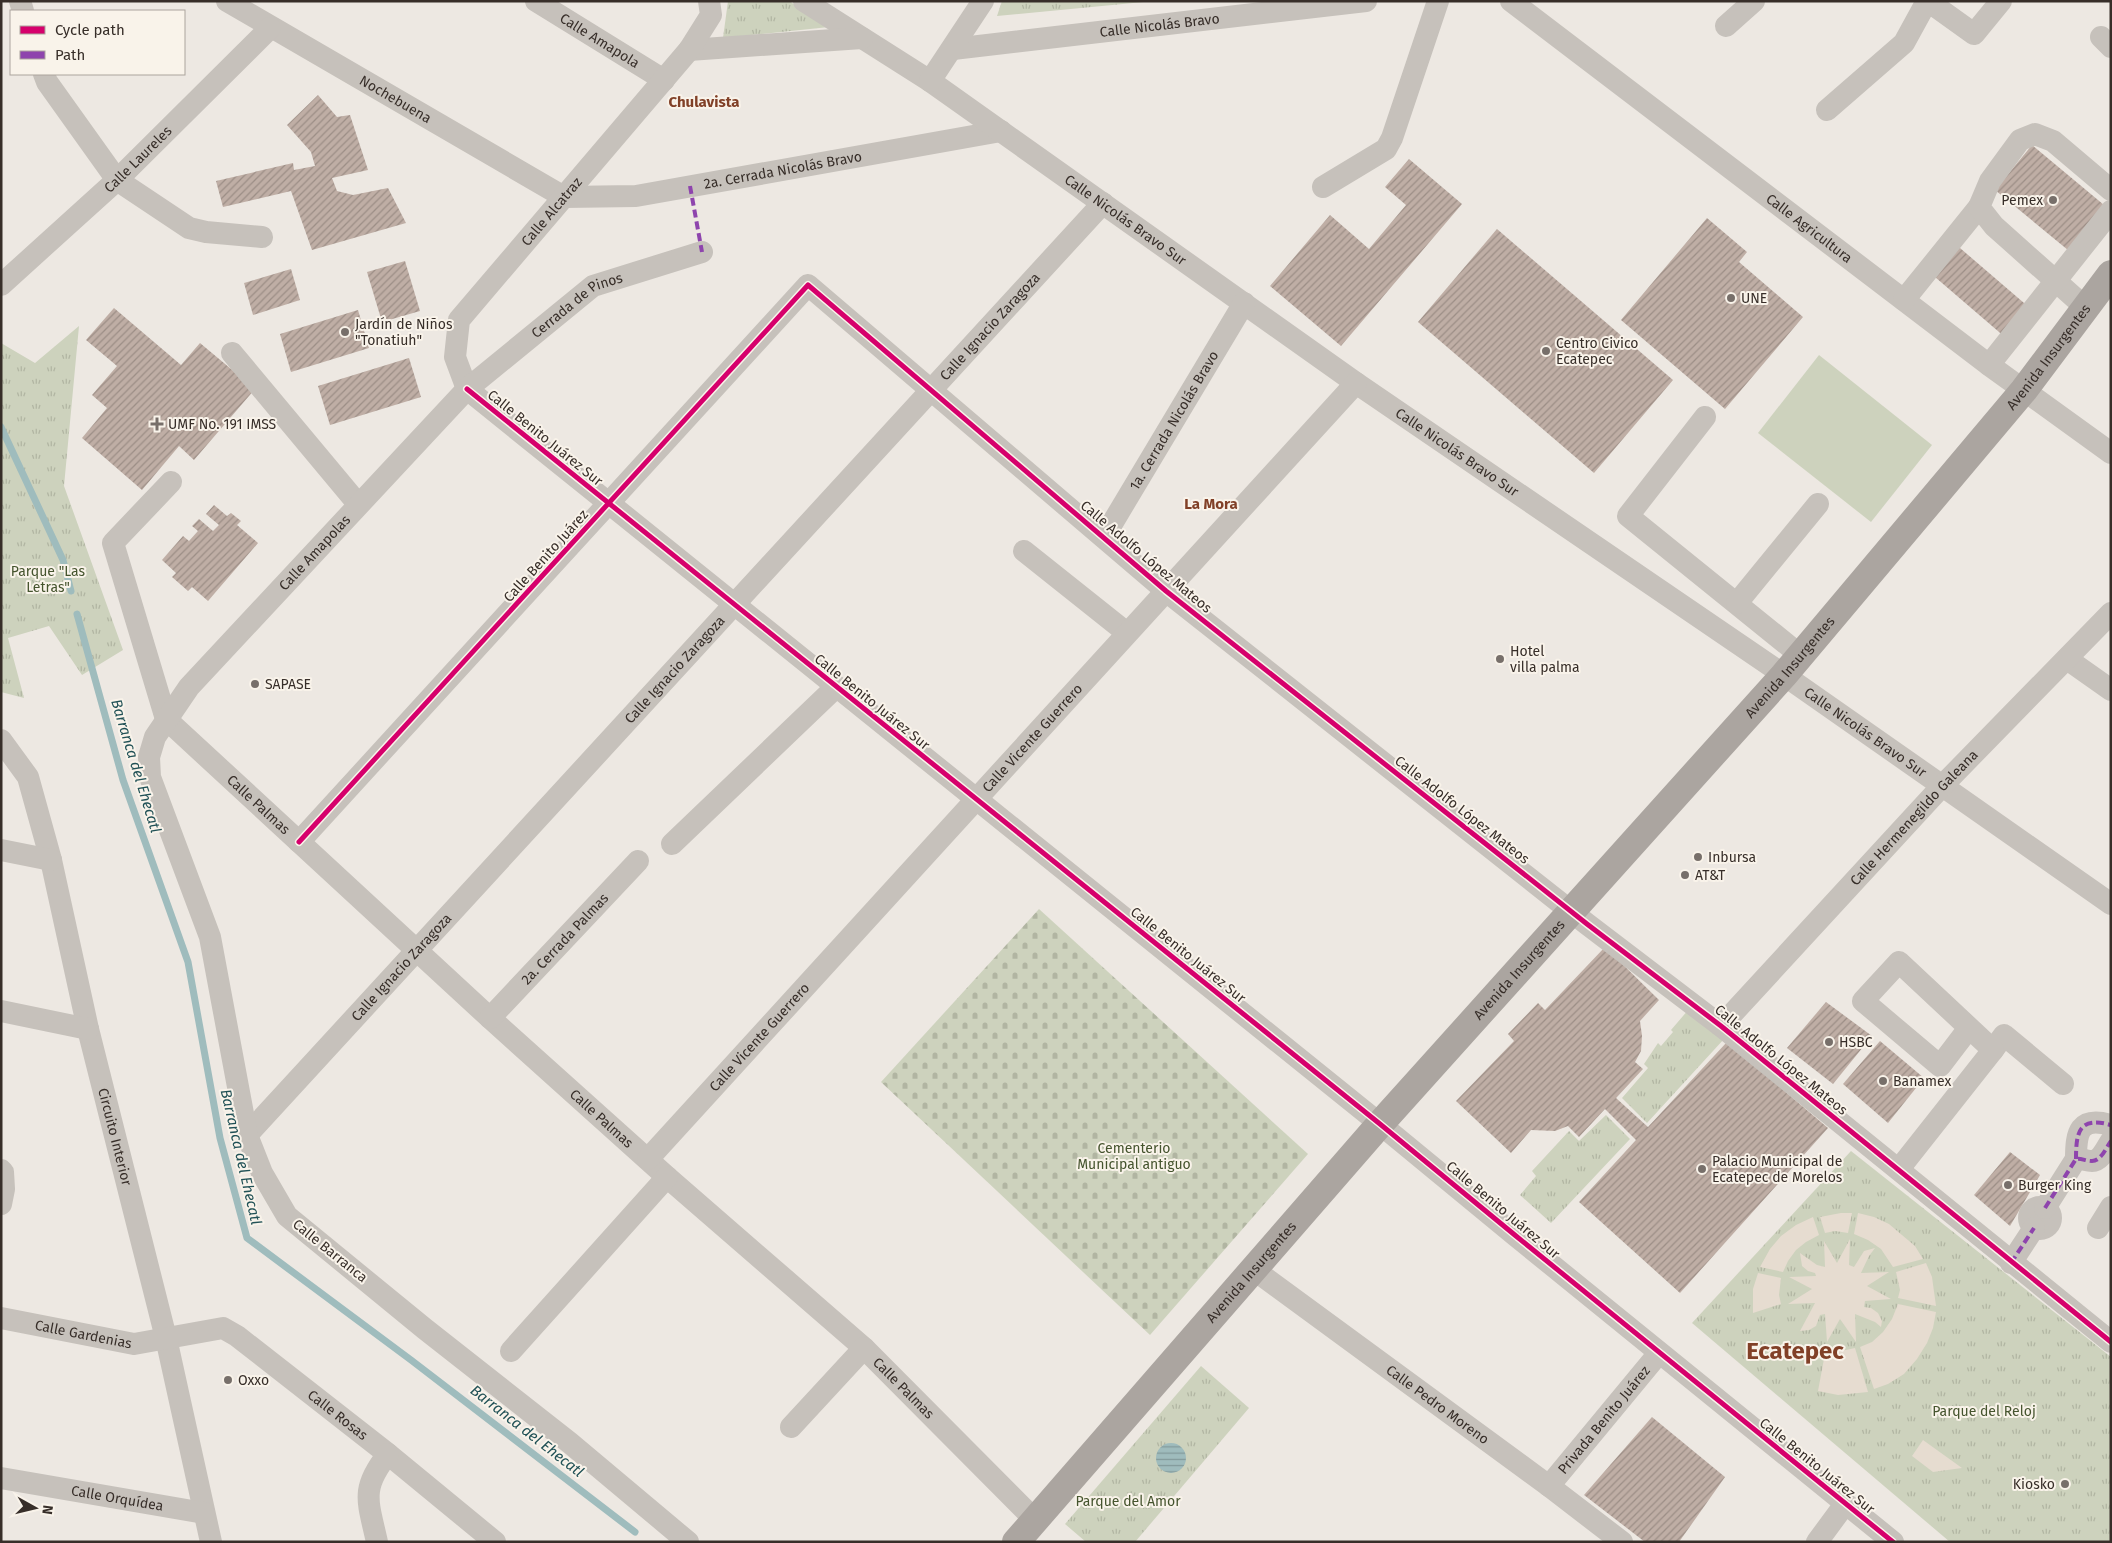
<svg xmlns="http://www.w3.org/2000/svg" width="2112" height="1543" font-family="'Fira Sans',sans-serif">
	<defs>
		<pattern id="grass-tufts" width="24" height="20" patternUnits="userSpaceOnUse" patternTransform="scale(1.25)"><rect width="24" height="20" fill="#cdd2bd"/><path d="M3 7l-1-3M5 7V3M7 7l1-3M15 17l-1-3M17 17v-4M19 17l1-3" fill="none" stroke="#b1b5a2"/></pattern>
		<pattern id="cemetery-stones" width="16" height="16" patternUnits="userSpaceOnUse" patternTransform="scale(1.25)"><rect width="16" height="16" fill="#cdd2bd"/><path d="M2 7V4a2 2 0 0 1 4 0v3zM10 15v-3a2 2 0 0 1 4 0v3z" fill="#b1b5a2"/></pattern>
		<pattern id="water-rules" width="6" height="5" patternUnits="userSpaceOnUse" patternTransform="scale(1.25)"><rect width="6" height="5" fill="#9fbcbd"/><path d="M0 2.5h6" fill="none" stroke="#82999a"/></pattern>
		<pattern id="building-hatch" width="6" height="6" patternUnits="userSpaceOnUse" patternTransform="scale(1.25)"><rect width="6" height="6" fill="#bfaea5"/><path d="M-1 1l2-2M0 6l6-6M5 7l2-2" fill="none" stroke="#9c8e86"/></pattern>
	</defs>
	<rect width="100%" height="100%" fill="#ede8e2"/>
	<g fill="url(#grass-tufts)">
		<path d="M728 1H789L829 27 723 38Z"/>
		<path d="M1002 1H1154L997 16Z"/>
		<path d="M79 326 64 486 123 650 82 675 49 626 8 638 24 698 1 692V343L35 363Z"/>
		<path d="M1689 1009 1724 1039 1647 1123 1622 1098 1648 1068 1644 1064 1658 1043 1661 1046 1673 1032 1671 1030Z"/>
		<path d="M1606 1115 1630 1139 1551 1223 1520 1195 1536 1176 1532 1171 1569 1131 1579 1141Z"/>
		<path d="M1851 1151 2111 1357V1542H1950L1692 1323Z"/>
		<path d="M1201 1366 1249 1408 1135 1542H1086L1065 1524Z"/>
	</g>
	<path fill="url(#cemetery-stones)" d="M1039 909 1308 1154 1150 1335 881 1082Z"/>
	<path fill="#cdd2bd" d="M1819 355 1932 445 1871 522 1758 433Z"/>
	<g fill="#e6dcd0">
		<path d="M1841 1213H1852L1848 1233 1835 1231 1825 1233 1820 1217Z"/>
		<path d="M1858 1213 1874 1217 1889 1224 1915 1246 1923 1259 1893 1267 1881 1249 1868 1240 1854 1234Z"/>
		<path d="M1813 1217 1819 1235 1806 1242 1796 1250 1788 1261 1783 1272 1760 1267 1770 1249 1781 1236 1796 1225Z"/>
		<path d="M1850 1239 1849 1265 1854 1267 1864 1251 1875 1248 1869 1256 1861 1273 1889 1272 1867 1286 1891 1299 1865 1301 1864 1307 1871 1308 1878 1313 1882 1321 1881 1327 1875 1322 1855 1314 1856 1342 1840 1319 1827 1342 1825 1314 1820 1315 1816 1326 1809 1330 1800 1331 1815 1303 1788 1304 1812 1289 1789 1277 1816 1276 1815 1273 1808 1271 1802 1266 1800 1253 1817 1265 1825 1267 1824 1241 1837 1263Z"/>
		<path d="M1926 1263 1932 1277 1936 1306 1898 1298 1900 1290 1896 1272Z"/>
		<path d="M1758 1273 1781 1278 1779 1295 1781 1304 1753 1313V1289Z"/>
		<path d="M1898 1304 1936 1312 1933 1328 1927 1343 1917 1359 1904 1374 1888 1384 1874 1389 1860 1347 1872 1342 1883 1332 1892 1319Z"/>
		<path d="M1826 1348 1841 1351 1855 1348 1868 1392 1838 1395 1818 1391Z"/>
		<path d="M1923 1440 1962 1468 1933 1472 1912 1456Z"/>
	</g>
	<circle fill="url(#water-rules)" cx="1171" cy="1458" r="15"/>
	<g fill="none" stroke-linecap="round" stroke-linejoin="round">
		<g stroke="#9fbcbd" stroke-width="7">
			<path d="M1 427 63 560 71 591"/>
			<path d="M77 614 123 780 188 962 220 1138 247 1238 411 1360 635 1532"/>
		</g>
	</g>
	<g fill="url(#building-hatch)">
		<path d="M318 95 337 117 350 115 368 170 332 178 337 191 353 195 388 188 406 223 312 250 291 191 223 207 216 181 293 163 294 170 315 166 311 152 287 125Z"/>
		<path d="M2032 145 2110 210 2074 255 1995 190Z"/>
		<path d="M1409 159 1462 204 1341 346 1270 286 1330 215 1369 249 1406 205 1385 187Z"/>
		<path d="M1707 218 1747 252 1739 262 1803 317 1725 409 1621 320Z"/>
		<path d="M1497 229 1673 380 1594 473 1418 322Z"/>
		<path d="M1953 242 2031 309 2006 338 1928 271Z"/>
		<path d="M405 261 420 311 382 322 367 272Z"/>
		<path d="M291 269 300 300 253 315 244 283Z"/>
		<path d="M114 308 181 365 200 343 255 389 194 460 179 446 142 490 82 438 107 408 92 395 117 366 86 340Z"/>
		<path d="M358 310 369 348 291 372 280 334Z"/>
		<path d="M409 358 421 397 330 425 318 386Z"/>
		<path d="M214 505 227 516 231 513 241 521 237 525 258 543 208 601 192 587 188 591 172 577 176 573 162 560 183 536 189 541 198 531 192 526 199 519 213 531 219 525 206 514Z"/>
		<path d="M1605 947 1659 1000 1640 1021 1642 1036 1641 1051 1635 1062 1643 1069 1616 1098 1648 1127 1727 1042 1828 1128 1680 1293 1579 1202 1636 1140 1605 1109 1579 1137 1568 1126 1555 1131 1531 1130 1511 1153 1456 1101 1514 1041 1508 1034 1538 1003 1545 1010Z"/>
		<path d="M1826 1002 1872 1036 1833 1084 1787 1048Z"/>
		<path d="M1880 1041 1924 1078 1888 1123 1843 1084Z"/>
		<path d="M2010 1152 2040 1175 2010 1226 1974 1195Z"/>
		<path d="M1652 1417 1725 1477 1679 1542H1645L1584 1495Z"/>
	</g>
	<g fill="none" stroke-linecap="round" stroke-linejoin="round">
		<g stroke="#c6c1bb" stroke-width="22">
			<path d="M20 1 23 11"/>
			<path id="s1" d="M227 1 564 197 636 196 1001 131"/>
			<path id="s2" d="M536 1 664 80"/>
			<path id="s3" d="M804 1 930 81 1356 383 1784 675 2111 904"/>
			<path id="s4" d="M1511 1 1989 365 2111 453"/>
			<path d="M1928 1 1974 34 2001 1"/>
			<path d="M1726 26 1754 1"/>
			<path d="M2101 37 2111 47"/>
			<path id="s5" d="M953 49 1366 1"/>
			<path d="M689 50 862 38"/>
			<path d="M44 74 47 82 117 180 189 228 206 232 262 237"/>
			<path d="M930 81 983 1"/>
			<path d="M1827 110 1904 43 1927 1"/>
			<path d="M1323 187 1386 149 1392 138 1438 1"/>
			<path id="s6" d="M1 285 117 180 270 28"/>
			<path d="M1904 300 1979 207"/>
			<path d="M2086 308 1994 226 1979 207 1990 181 2020 140 2035 134 2053 141 2111 190"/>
			<path d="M232 353 358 504"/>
			<path d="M1989 365 2111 211"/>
			<path d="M467 389 1380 1124 1516 1236 1893 1542"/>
			<path id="s7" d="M467 389 455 357 459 320 689 50 711 15 709 1"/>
			<path d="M1705 417 1628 516 1800 655"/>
			<path id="s8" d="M1104 537 1244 303"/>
			<path d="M1024 551 1127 633"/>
			<path d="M1737 603 1818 504"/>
			<path d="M2067 659 2111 690"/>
			<path id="s9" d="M166 719 490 1018 667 1177 864 1348 1035 1520"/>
			<path d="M166 719 113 543 171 482"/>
			<path id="s10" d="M1 740 28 777 51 860 88 1029 166 1338 211 1542"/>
			<path d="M299 842 808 285 1166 591 1587 924 1721 1026 2111 1342"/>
			<path d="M672 844 836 687"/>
			<path d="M1 850 51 860"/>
			<path d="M1 1011 88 1029"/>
			<path id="s11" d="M490 1018 638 861"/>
			<path id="s12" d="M1721 1026 1942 786 2111 613"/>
			<path d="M1993 1050 2004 1035 2063 1084"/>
			<path id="s13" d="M247 1135 1103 203"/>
			<path id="s14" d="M648 1159 1356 383"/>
			<path d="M2076 1159C2076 1132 2079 1116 2111 1125"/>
			<path d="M1899 1169 1993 1050 1899 962 1863 1001 1940 1066 1969 1028"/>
			<path d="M1 1170 3 1172 4 1189 1 1204"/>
			<circle cx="2040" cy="1218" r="11"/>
			<path d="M2045 1208 2076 1159C2081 1158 2086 1161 2092 1161 2101 1161 2106 1148 2111 1141"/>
			<path d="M2098 1228 2111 1207"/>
			<path d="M2011 1263 2034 1228"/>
			<path id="s15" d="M1253 1269 1549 1486 1622 1542"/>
			<path id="s16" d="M1 1318 134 1344 223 1328 237 1336 388 1454 495 1542"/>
			<path d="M511 1351 667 1177"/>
			<path d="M791 1427 864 1348"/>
			<path id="s17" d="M1 1478 204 1513"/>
			<path id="s18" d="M1549 1486 1659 1353"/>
			<path d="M377 1542C368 1501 360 1489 388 1454"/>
			<path id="s19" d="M688 1542 570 1443 425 1329 287 1216 262 1173 247 1135 210 937 150 777 149 757 155 737 189 687 467 389 593 286 702 252"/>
			<path d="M1817 1542 1845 1504"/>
		</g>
		<path stroke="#aba5a0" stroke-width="28" id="s20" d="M1016 1542 1380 1124 1784 675 2024 390 2111 274"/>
		<g stroke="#8e44ad" stroke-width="4" stroke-dasharray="8 4" stroke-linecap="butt">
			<path d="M690 186 702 252"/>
			<path d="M2076 1159C2076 1132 2079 1116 2111 1125"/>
			<path d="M2045 1208 2076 1159C2081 1158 2086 1161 2092 1161 2101 1161 2106 1148 2111 1141"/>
			<path d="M2011 1263 2034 1228"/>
		</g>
		<g stroke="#f9f3ea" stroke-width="8">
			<g id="cycleway">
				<path d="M467 389 1380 1124 1516 1236 1893 1542"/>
				<path d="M299 842 808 285 1166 591 1587 924 1721 1026 2111 1342"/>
			</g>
		</g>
		<use href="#cycleway" stroke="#d6006c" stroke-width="5"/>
	</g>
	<g fill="#776f6a" stroke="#f9f3ea" stroke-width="2">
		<circle cx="2053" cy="200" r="5"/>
		<circle cx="1731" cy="298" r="5"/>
		<circle cx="345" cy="332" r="5"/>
		<circle cx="1546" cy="351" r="5"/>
		<path d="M154.5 416.5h5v5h5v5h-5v5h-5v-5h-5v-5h5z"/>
		<circle cx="1500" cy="659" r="5"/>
		<circle cx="255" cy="684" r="5"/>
		<circle cx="1698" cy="857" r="5"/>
		<circle cx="1685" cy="875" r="5"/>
		<circle cx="1829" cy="1042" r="5"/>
		<circle cx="1883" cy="1081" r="5"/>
		<circle cx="1702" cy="1169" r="5"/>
		<circle cx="2008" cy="1185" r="5"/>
		<circle cx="228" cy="1380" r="5"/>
		<circle cx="2065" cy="1484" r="5"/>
	</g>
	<g text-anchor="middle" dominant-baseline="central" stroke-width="4" stroke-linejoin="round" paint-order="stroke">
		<g font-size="14" fill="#372e29" stroke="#f9f3ea">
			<text stroke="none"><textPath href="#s5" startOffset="208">Calle Nicolás Bravo</textPath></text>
			<text stroke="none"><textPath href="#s2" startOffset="75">Calle Amapola</textPath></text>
			<text stroke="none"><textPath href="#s1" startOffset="195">Nochebuena</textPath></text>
			<text stroke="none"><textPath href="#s6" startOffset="186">Calle Laureles</textPath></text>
			<text stroke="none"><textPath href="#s1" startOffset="611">2a. Cerrada Nicolás Bravo</textPath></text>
			<text stroke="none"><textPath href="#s7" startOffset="214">Calle Alcatraz</textPath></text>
			<text stroke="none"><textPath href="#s3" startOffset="389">Calle Nicolás Bravo Sur</textPath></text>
			<text stroke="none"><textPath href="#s4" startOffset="375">Calle Agricultura</textPath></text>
			<text stroke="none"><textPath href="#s19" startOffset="1628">Cerrada de Pinos</textPath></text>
			<text stroke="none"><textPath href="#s13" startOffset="1098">Calle Ignacio Zaragoza</textPath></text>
			<text stroke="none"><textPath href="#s20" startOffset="1572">Avenida Insurgentes</textPath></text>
			<text stroke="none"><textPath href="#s8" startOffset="136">1a. Cerrada Nicolás Bravo</textPath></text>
			<text transform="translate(545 438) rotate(39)">Calle Benito Juárez Sur</text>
			<text stroke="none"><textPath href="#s3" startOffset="794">Calle Nicolás Bravo Sur</textPath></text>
			<text stroke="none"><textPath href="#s19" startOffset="1265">Calle Amapolas</textPath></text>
			<text transform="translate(546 556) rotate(-48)">Calle Benito Juárez</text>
			<text transform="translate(1146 557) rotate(40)">Calle Adolfo López Mateos</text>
			<text stroke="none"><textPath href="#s20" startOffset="1168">Avenida Insurgentes</textPath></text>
			<text stroke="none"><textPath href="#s13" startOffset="632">Calle Ignacio Zaragoza</textPath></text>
			<text transform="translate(872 702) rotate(39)">Calle Benito Juárez Sur</text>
			<text stroke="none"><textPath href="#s3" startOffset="1289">Calle Nicolás Bravo Sur</textPath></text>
			<text stroke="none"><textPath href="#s14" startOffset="570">Calle Vicente Guerrero</textPath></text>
			<text stroke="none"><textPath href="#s9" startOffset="126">Calle Palmas</textPath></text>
			<text transform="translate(1462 810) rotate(38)">Calle Adolfo López Mateos</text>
			<text stroke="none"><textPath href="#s12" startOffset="284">Calle Hermenegildo Galeana</textPath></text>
			<text stroke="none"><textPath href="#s11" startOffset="109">2a. Cerrada Palmas</textPath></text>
			<text transform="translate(1188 955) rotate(39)">Calle Benito Juárez Sur</text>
			<text stroke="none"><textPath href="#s13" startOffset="228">Calle Ignacio Zaragoza</textPath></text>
			<text stroke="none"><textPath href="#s20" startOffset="762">Avenida Insurgentes</textPath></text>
			<text stroke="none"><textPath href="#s14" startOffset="165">Calle Vicente Guerrero</textPath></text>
			<text transform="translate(1781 1060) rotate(39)">Calle Adolfo López Mateos</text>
			<text stroke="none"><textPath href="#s9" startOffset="591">Calle Palmas</textPath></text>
			<text stroke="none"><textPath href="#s10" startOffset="416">Circuito Interior</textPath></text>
			<text transform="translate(1503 1210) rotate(40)">Calle Benito Juárez Sur</text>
			<text transform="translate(330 1251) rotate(39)">Calle Barranca</text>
			<text stroke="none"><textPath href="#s20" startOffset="358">Avenida Insurgentes</textPath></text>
			<text stroke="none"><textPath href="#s16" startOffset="84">Calle Gardenias</textPath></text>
			<text stroke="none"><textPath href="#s9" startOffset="996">Calle Palmas</textPath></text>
			<text stroke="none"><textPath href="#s15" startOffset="229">Calle Pedro Moreno</textPath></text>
			<text stroke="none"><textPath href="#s16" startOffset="370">Calle Rosas</textPath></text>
			<text stroke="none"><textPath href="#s18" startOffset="86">Privada Benito Juárez</textPath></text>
			<text transform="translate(1817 1466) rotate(39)">Calle Benito Juárez Sur</text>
			<text stroke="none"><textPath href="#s17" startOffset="118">Calle Orquídea</textPath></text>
		</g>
		<g font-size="14" fill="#372e29" stroke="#f9f3ea" text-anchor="start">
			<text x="2043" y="200" text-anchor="end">Pemex</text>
			<text x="1741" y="298">UNE</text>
			<text x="355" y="324">Jardín de Niños<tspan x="355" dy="16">"Tonatiuh"</tspan></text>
			<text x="1556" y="343">Centro Civico<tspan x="1556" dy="16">Ecatepec</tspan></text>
			<text x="168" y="424">UMF No. 191 IMSS</text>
			<text x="1510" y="651">Hotel<tspan x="1510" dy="16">villa palma</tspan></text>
			<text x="265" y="684">SAPASE</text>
			<text x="1708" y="857">Inbursa</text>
			<text x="1695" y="875">AT&amp;T</text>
			<text x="1839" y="1042">HSBC</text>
			<text x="1893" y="1081">Banamex</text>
			<text x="1712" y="1161">Palacio Municipal de<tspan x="1712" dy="16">Ecatepec de Morelos</tspan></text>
			<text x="2018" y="1185">Burger King</text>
			<text x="238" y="1380">Oxxo</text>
			<text x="2055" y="1484" text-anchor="end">Kiosko</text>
		</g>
		<g font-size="14" fill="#45542e" stroke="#f9f3ea">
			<text x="48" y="571">Parque "Las<tspan x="48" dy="16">Letras"</tspan></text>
			<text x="1134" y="1148">Cementerio<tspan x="1134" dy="16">Municipal antiguo</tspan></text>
			<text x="1984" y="1411">Parque del Reloj</text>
			<text x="1128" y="1501">Parque del Amor</text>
		</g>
		<g font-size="15" font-weight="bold" fill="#814027" stroke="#f9f3ea">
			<text x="704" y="102">Chulavista</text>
			<text x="1211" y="504">La Mora</text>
		</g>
		<g font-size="15" font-style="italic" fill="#215156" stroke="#f9f3ea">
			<text transform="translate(136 766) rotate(73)">Barranca del Ehecatl</text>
			<text transform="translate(241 1157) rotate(77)">Barranca del Ehecatl</text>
			<text transform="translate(527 1431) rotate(38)">Barranca del Ehecatl</text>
		</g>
		<g font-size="24" font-weight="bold" fill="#814027" stroke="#f9f3ea">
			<text x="1795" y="1351">Ecatepec</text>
		</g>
	</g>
	<rect width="2112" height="1543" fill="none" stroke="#372e29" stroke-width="5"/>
	<rect x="10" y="10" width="175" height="65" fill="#f9f3ea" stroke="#aba49d"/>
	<rect x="20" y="26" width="25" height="8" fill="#d6006c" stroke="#aba49d"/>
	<text x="55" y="35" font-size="15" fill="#372e29">Cycle path</text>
	<rect x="20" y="51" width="25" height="8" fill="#8e44ad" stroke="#aba49d"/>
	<text x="55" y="60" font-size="15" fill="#372e29">Path</text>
	<g transform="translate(35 1508) rotate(98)" stroke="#f9f3ea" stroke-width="4" paint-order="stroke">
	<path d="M0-4L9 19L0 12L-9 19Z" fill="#372e29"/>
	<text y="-8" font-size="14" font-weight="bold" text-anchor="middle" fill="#372e29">N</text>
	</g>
</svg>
